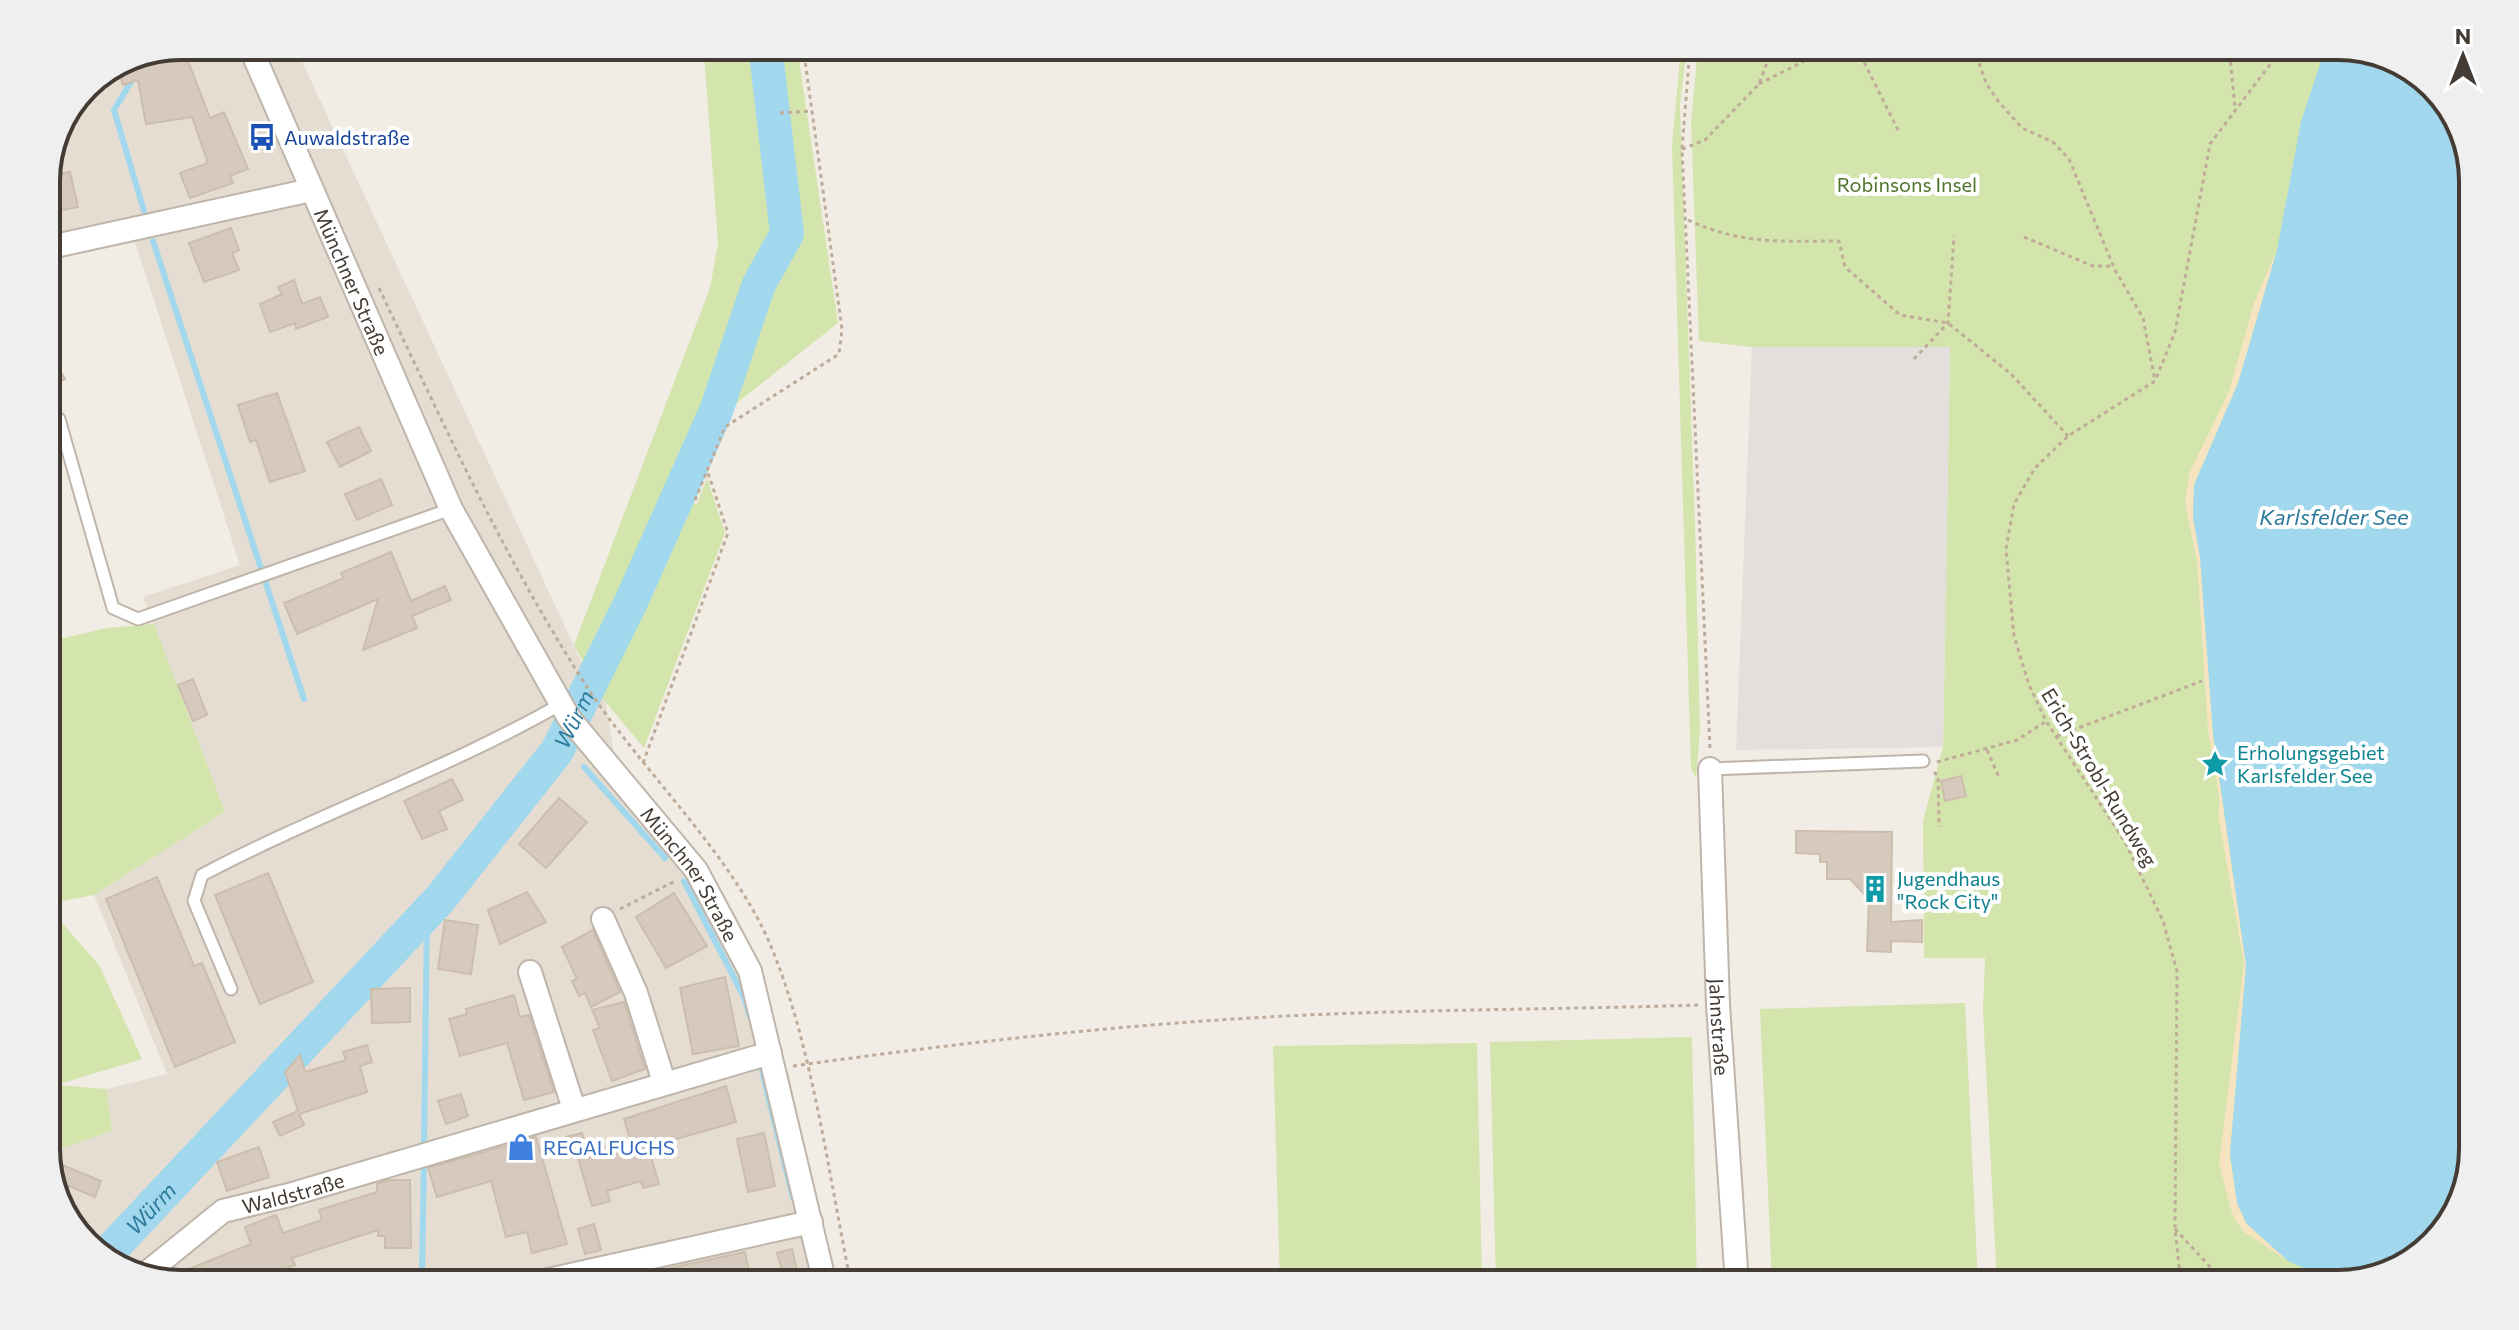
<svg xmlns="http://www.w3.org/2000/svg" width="2519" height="1330" font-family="Commissioner,sans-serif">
	<rect width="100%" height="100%" fill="#f1ece4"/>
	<path fill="#e5ddd2" d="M299 55 581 661 605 699 617 772 753 973 789 1074 830 1284H181L121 1270 69 1224 46 1154 112 1131 107 1089 167 1074 94 895 225 812 143 597 240 565 135 242 46 260V173L86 85 130 56Z"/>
	<g fill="#d3e5ad">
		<path d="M2338 46 2398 60 2450 106 2473 173V1149L2459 1209 2406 1266 2338 1284H1997L1983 1011 1985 958H1924L1923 821 1943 747 1950 348 1752 347 1699 341 1691 122 1698 49Z"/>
		<path d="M1681 49H1687L1680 105 1695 522 1700 730 1696 778 1691 768 1672 145Z"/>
		<path d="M704 53H798L838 323 737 403 722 423 689 502 697 504 707 478 725 533 644 748 604 700 574 645 710 288 718 244Z"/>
		<path d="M154 624 225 812 94 895 51 903 63 924 99 965 142 1059 56 1085 107 1089 112 1131 46 1154V642L107 628Z"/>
		<path d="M1965 1003 1978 1284H1772L1760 1009Z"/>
		<path d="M1692 1037 1697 1284H1496L1490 1042Z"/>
		<path d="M1477 1043 1482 1284H1280L1273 1046Z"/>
	</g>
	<path fill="#f6e4c0" d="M2277 250 2238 383 2194 485 2193 517 2200 557 2213 734 2246 965 2230 1154 2237 1203 2246 1223 2288 1261 2244 1232 2233 1217 2219 1164 2244 964 2219 819V794L2208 731 2197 560 2185 504 2189 474 2229 391 2254 303Z"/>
	<path fill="#e2dfdc" d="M1752 347H1950L1943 747 1736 750Z"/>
	<path fill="#a1d8ed" d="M2326 46 2398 60 2450 106 2473 173V1149L2459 1209 2406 1266 2345 1282 2328 1279 2288 1261 2246 1223 2237 1203 2230 1154 2246 965 2213 734 2200 557 2193 517 2194 485 2238 383 2277 250 2301 122Z"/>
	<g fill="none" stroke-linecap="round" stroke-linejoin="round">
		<g stroke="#a1d8ed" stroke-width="6">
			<path d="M134 77 114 110 144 211"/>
			<path d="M153 241 304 699"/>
			<path d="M565 736 570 744"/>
			<path d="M584 767 665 858"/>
			<path d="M684 881 744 997 750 1017"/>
			<path d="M762 1071 793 1198"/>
			<path d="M424 1149 427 914"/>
			<path d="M391 1284 422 1272 424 1161"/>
		</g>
		<path stroke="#a1d8ed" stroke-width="34" id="s1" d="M105 1256 440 899 557 751 631 602 716 411 759 284 787 234 766 53"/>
	</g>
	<g fill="#d6c9bd" stroke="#cdbdad" stroke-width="2">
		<path d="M130 56H186L210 118 224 112 248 169 230 176 233 183 190 198 180 173 208 163 192 117 146 124 138 80 123 85 117 64Z"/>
		<path d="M70 172 78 207 46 213V176Z"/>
		<path d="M231 228 239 250 232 253 239 270 204 282 189 243Z"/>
		<path d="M294 280 302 304 320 297 328 317 296 329 295 323 270 332 260 304 282 294 278 287Z"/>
		<path d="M46 345 65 379 46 388Z"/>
		<path d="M277 393 305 471 270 482 256 440 250 442 238 405Z"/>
		<path d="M359 427 371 451 340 467 327 442Z"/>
		<path d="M381 479 392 505 357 520 345 494Z"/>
		<path d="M391 552 411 601 445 586 451 600 412 616 417 628 363 650 378 599 297 634 284 603 344 578 341 573Z"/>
		<path d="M193 679 207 715 193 721 178 685Z"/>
		<path d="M1961 776 1966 796 1945 801 1941 781Z"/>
		<path d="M452 779 463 800 439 811 447 829 422 839 404 801Z"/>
		<path d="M559 798 587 822 546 868 519 844Z"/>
		<path d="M1796 831 1892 832 1891 922 1922 920V942L1891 941V952L1867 951 1869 899 1850 879H1827V862H1820V854L1796 853Z"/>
		<path d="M268 873 313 982 260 1004 215 895Z"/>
		<path d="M157 877 194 966 202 963 235 1042 175 1067 106 899Z"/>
		<path d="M527 892 546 922 500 944 488 910Z"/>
		<path d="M674 893 707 946 666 968 636 917Z"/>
		<path d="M445 920 478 925 471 974 438 969Z"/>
		<path d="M593 930 620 992 591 1007 585 993 579 996 572 981 577 979 562 947Z"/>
		<path d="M725 977 739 1046 693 1054 680 988Z"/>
		<path d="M410 988V1022L372 1023 371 989Z"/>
		<path d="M514 995 520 1017 529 1015 554 1092 524 1100 507 1043 460 1056 449 1019 467 1014 466 1009Z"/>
		<path d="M624 1002 645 1069 612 1081 593 1030 600 1028 592 1010Z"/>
		<path d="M367 1045 372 1062 360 1066 367 1092 299 1114 304 1125 280 1136 273 1122 298 1111 285 1072 300 1055 305 1072 346 1060 343 1052Z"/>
		<path d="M726 1086 736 1122 648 1147 659 1184 643 1188 641 1181 607 1191 610 1201 592 1206 577 1155 630 1139 624 1119Z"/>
		<path d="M461 1094 468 1116 446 1124 438 1101Z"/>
		<path d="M582 1133 586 1149 570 1153 566 1137Z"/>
		<path d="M764 1133 775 1186 748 1192 737 1139Z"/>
		<path d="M536 1137 567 1244 532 1253 527 1232 506 1237 491 1181 437 1197 428 1168Z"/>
		<path d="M259 1147 269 1177 227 1191 217 1162Z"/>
		<path d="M62 1165 101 1181 95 1197 56 1181Z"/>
		<path d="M388 1180H410L411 1248H385V1236H378V1230L292 1258 295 1265 244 1284H181L162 1280 251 1244 245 1227 276 1215 283 1233 322 1220 319 1210 377 1192V1184Z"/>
		<path d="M594 1224 601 1250 585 1254 578 1229Z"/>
		<path d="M792 1249 800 1284H625L624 1278 745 1252 750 1277 782 1270 777 1253Z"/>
	</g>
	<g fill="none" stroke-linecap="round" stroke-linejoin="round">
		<g stroke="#bfb5aa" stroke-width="15">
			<g id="lane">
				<path d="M59 419 113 608 138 619 451 509"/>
				<path d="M1710 769 1923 761"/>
				<path d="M231 989 194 901 202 875C319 813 446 770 561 704"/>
			</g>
		</g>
		<g stroke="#bfb5aa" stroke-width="26">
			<g id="street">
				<path id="s2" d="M254 56 451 509 569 718 696 870 750 971 825 1284"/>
				<path d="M46 248 311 190"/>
				<path id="s3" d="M1710 769 1718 1005 1737 1284"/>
				<path d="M603 919 636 993 664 1082"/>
				<path d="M530 972 574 1109"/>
				<path id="s4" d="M144 1275 223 1211 289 1195 770 1053"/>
				<path d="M530 1284 811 1222"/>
			</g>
		</g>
		<g stroke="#beac99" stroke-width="3" stroke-dasharray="4 4" stroke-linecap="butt">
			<path d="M2229 46 2235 108"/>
			<path d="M1857 48 1899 132"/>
			<path d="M1974 48 1986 83 1998 101 2022 128 2053 142 2069 159 2115 270 2143 318 2155 381"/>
			<path d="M1690 49 1682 149 1710 748"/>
			<path d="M1759 84 1830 48"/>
			<path d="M780 113 812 111"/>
			<path d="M1682 149 1705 140 1759 84 1772 49"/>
			<path d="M1688 220C1742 245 1781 241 1839 241L1845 267 1900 315 1948 323 2011 374 2068 436"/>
			<path d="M2024 237 2093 266H2113"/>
			<path d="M379 288C443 423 504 558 585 684 639 768 731 853 770 944 812 1043 829 1177 851 1284"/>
			<path d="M1914 359 1948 323 1954 236"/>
			<path d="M695 500 725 427 839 354 842 329 804 53"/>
			<path d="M2057 736 2202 681"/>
			<path d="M1987 750 1999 777"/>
			<path d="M1937 762 2017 740 2045 722"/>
			<path d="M643 763 728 533 707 470"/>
			<path d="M1934 772 1938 776 1939 827"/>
			<path d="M620 909 677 880"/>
			<path d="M793 1066C945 1045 1097 1027 1250 1018 1399 1009 1549 1010 1698 1005"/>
			<path d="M2175 1229 2226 1284"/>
			<path d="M2181 1284 2175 1229 2177 971 2163 921 2125 842 2046 721 2029 685 2014 636 2006 549 2014 504 2035 468 2068 436 2155 381 2175 332 2210 144 2284 46"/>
		</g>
		<use href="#lane" stroke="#fff" stroke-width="11"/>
		<use href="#street" stroke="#fff" stroke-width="22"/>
	</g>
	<defs>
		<g id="bus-bare" transform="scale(2.16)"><path d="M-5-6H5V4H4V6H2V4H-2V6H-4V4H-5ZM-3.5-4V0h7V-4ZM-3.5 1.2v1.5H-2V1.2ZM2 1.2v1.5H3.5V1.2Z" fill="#1a4fb4" stroke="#fff" stroke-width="2.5" paint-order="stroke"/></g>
		<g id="sight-bare" transform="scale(2.16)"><path d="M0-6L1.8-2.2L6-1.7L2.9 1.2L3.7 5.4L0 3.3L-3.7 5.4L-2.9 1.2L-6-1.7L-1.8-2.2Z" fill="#0f9aa8" stroke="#fff" stroke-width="2.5" paint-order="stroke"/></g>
		<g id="building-bare" transform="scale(2.16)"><path d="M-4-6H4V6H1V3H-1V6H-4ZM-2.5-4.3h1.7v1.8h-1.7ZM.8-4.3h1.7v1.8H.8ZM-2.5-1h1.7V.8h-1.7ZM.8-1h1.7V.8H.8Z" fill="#0f9aa8" stroke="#fff" stroke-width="2.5" paint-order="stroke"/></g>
		<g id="shop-bare" transform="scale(2.16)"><path d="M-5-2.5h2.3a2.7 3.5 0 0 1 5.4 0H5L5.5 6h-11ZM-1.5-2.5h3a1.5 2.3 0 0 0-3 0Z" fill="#3f7fe0" stroke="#fff" stroke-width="2.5" paint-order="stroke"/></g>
	</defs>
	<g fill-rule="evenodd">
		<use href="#bus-bare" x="262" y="137"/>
		<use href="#sight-bare" x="2215" y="764"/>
		<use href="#building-bare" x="1875" y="889"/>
		<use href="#shop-bare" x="521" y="1147"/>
	</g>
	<g text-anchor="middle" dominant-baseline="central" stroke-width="8" stroke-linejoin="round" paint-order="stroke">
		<g font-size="20" fill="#164399" stroke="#fff" text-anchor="start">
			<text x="284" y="137">Auwaldstraße</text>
		</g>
		<g font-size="20" fill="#4e732a" stroke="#fff">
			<text x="1907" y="184">Robinsons Insel</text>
		</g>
		<g font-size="20" fill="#433b34" stroke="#fff">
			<text stroke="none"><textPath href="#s2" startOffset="246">Münchner Straße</textPath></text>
			<text transform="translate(2100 777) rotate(59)">Erich-Strobl-Rundweg</text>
			<text stroke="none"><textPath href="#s2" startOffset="932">Münchner Straße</textPath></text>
			<text stroke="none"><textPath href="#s3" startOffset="258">Jahnstraße</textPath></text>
			<text stroke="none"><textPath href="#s4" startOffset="174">Waldstraße</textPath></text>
		</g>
		<g font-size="20" fill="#0d838f" stroke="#fff" text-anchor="start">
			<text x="2237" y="752">Erholungsgebiet<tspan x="2237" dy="23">Karlsfelder See</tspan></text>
			<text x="1897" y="878">Jugendhaus<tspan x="1897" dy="23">"Rock City"</tspan></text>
		</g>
		<g font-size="20" fill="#366cbe" stroke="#fff" text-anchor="start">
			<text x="543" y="1147">REGALFUCHS</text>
		</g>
		<g font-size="22" font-style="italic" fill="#2e7b9c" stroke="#fff">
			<text x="2334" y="516">Karlsfelder See</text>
			<text stroke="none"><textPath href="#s1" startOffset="714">Würm</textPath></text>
			<text stroke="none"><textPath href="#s1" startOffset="66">Würm</textPath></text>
		</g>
	</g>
	<path d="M0 0H2519V1330H0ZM181 60H2338A121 121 0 0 1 2459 181V1149A121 121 0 0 1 2338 1270H181A121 121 0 0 1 60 1149V181A121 121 0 0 1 181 60Z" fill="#f0efef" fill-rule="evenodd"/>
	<path fill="none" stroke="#433b34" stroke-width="4" d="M181 60H2338A121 121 0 0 1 2459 181V1149A121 121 0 0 1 2338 1270H181A121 121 0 0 1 60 1149V181A121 121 0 0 1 181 60Z"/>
	<g transform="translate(2463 56)" stroke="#ffffff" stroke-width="6" paint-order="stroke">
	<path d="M0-6L14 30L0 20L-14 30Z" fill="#433b34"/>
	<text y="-12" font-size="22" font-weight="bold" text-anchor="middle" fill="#433b34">N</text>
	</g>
</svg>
